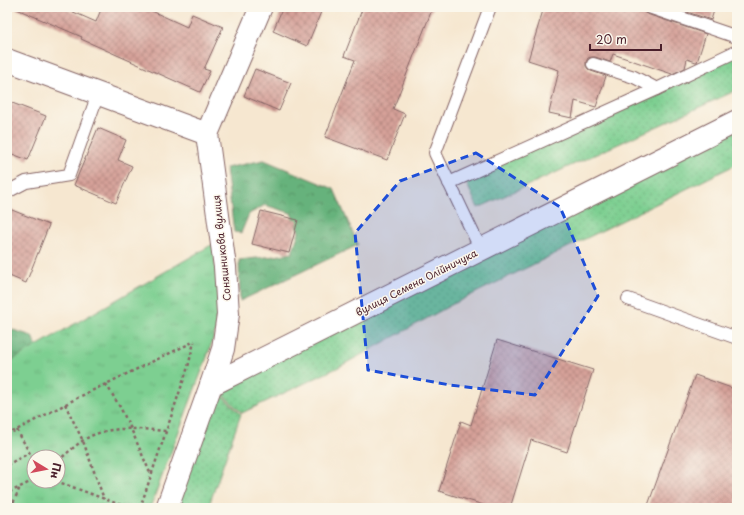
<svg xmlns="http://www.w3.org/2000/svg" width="744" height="515" font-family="'Playpen Sans',sans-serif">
	<defs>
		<pattern id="grass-dots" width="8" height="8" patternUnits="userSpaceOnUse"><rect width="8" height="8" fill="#7dcf91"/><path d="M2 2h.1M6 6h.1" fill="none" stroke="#6eb17d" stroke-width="1.8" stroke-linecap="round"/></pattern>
		<pattern id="forest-crowns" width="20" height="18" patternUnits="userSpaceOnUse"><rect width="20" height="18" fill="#66b27b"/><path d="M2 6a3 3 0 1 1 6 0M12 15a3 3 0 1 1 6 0" fill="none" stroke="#569065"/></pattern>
		<pattern id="park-tufts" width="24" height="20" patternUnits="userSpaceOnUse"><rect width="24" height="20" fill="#7dcf91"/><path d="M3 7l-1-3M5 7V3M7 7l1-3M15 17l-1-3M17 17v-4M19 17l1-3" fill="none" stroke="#6eb17d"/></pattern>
		<pattern id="building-cross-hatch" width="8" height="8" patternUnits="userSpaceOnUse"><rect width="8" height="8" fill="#d6a199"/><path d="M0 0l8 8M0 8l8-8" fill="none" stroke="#b0837d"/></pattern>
	</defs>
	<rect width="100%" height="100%" fill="#fbf7ec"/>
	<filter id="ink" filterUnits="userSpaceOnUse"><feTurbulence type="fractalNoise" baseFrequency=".025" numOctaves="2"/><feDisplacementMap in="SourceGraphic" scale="8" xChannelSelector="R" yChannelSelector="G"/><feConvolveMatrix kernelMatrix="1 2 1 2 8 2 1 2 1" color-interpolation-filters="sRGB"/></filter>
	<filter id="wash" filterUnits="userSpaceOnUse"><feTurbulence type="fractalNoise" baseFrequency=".012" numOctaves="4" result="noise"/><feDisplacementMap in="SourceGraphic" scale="16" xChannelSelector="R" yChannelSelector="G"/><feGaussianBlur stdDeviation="0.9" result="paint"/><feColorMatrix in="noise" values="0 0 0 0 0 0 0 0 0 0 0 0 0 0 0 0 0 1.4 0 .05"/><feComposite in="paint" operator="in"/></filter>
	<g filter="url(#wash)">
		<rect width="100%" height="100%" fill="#f6e7d0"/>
		<g fill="url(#grass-dots)" stroke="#64775e">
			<path d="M737 50V90L478 208 465 180Z"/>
			<path d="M737 122V164L451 305 339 367 242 413 213 385Z"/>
			<path d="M213 387 241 414 208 508H170Z"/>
		</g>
		<g fill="url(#forest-crowns)" stroke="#586853">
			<path d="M264 160 334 189 358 245 240 301 239 260 275 256 292 253 299 232 291 213 265 205 249 214 241 233 234 232 226 168Z"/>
			<path d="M7 328 32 336 39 354 7 396Z"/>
		</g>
		<path fill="url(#park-tufts)" stroke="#64775e" fill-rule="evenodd" d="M213 244 220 305 216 330 207 357 150 508H7V363ZM34 457H58V481H34Z"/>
		<g id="blocks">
			<g fill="url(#building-cross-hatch)">
				<path d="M12 7H62L96 22 102 7H143L187 27 192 14 223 27 204 69 210 71 200 92 81 39 82 37Z"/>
				<path d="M283 7H323L307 46 273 31Z"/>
				<path d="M363 7H433L393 109 405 114 387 160 325 137 355 60 344 56Z"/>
				<path d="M544 7H642L643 12 647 14 706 34 697 62H696L687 59 685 68 672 74 613 54 610 62 595 57H592L588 58 586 62V66L588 69 591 71 606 76 596 107 575 101 572 118 549 113 559 70 528 60Z"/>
				<path d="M672 7H715L711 20Z"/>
				<path d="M255 69 291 83 279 111 244 96Z"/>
				<path d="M7 101 46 116 28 160 7 152Z"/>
				<path d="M98 128 126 140 118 160 132 166 116 203 74 185Z"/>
				<path d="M7 208 49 225 26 283 7 275Z"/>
				<path d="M261 211 298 220 289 253 252 244Z"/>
				<path d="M497 340 593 370 567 452 531 440 510 508H493L439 491 461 421 471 425Z"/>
				<path d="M695 375 737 390V508H647Z"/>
			</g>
		</g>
	</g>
	<g filter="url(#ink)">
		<use href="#blocks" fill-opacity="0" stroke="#866565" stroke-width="1"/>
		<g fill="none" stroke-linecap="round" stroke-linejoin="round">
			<g stroke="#866565" stroke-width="14">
				<g id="service">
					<path d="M649 7 737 37"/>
					<path d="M593 64 634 77 657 89"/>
					<path d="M449 183 657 89 737 51"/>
					<path d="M7 192 26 182 69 175 98 94"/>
					<path d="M481 250 435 153 490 7"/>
					<path d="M628 299 737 338"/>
				</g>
			</g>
			<g stroke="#866565" stroke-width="24">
				<g id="minor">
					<path d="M7 60 207 134 261 7"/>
					<path d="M207 134 225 267 228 314 223 349 211 385"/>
					<path d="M167 508 211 385 737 121"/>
				</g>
			</g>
			<g stroke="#866565" stroke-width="2.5" stroke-dasharray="3 3" stroke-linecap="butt">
				<path d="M106 384 120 407 131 429 151 475"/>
				<path d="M65 404 83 441 104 499"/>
				<path d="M17 430 34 461"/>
				<path d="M7 435 81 396 195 341"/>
				<path d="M58 461C66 454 78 443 87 438 110 425 141 429 166 431"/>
				<path d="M7 465 29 453"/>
				<path d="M56 481 129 508"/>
				<path d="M7 486 10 492 34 480"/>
				<path d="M11 508 20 487"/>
				<path d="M140 508 188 367 194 342"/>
			</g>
			<use href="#service" stroke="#fff" stroke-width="12"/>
			<use href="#minor" stroke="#fff" stroke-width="22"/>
		</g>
	</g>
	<path fill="#1d4ed8" fill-opacity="0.2" stroke="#1d4ed8" stroke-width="3" stroke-dasharray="8 5" stroke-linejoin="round" d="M476 153 560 207 598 296 535 395 450 385 368 370 355 233 400 181Z"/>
	<g text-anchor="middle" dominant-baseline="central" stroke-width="3" stroke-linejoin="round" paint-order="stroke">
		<g font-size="10" fill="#4a1f2b" stroke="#fbf7ec">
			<text transform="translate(221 248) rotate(-96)">Соняшникова вулиця</text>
			<text transform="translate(416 282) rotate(-27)">вулиця Семена Олійничука</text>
		</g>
	</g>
	<rect width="744" height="515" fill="none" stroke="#fbf7ec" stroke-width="24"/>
	<g transform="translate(46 469) rotate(100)"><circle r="19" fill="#fbf7ec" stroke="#b4a19f"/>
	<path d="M0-3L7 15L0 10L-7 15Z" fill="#d1495b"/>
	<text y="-6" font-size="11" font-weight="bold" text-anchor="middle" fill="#4a1f2b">Пн</text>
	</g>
	<path d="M590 44v6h71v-6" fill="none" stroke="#4a1f2b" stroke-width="2"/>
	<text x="596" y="44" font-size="12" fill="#4a1f2b" stroke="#fbf7ec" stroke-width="3" paint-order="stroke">20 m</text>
</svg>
